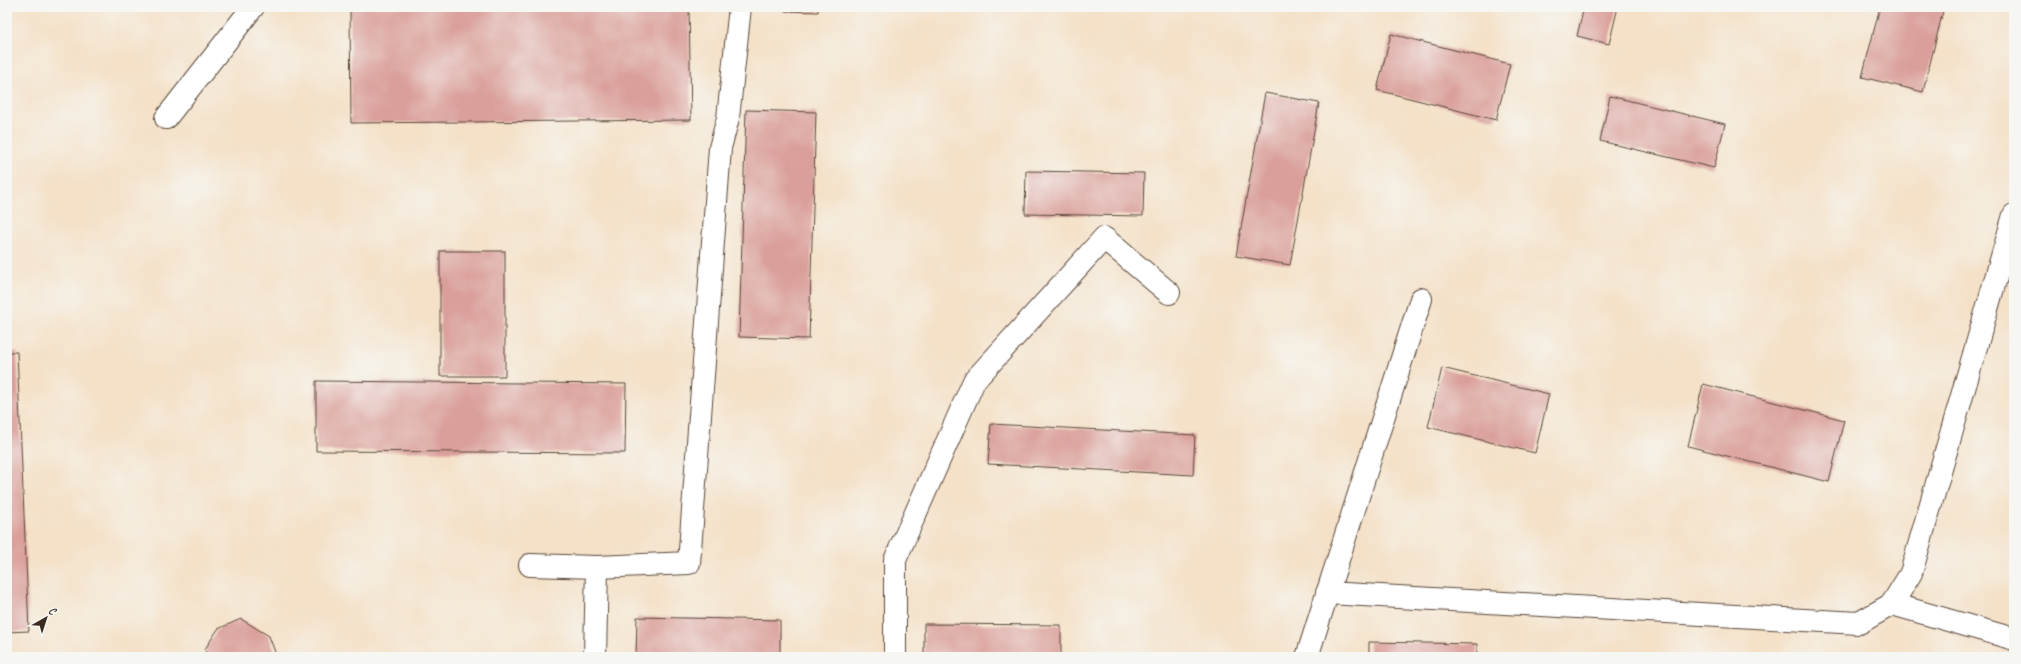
<svg xmlns="http://www.w3.org/2000/svg" width="2021" height="664" font-family="Caveat,sans-serif">
	<rect width="100%" height="100%" fill="#f6f6f2"/>
	<filter id="ink" filterUnits="userSpaceOnUse"><feTurbulence type="fractalNoise" baseFrequency=".025" numOctaves="2"/><feDisplacementMap in="SourceGraphic" scale="8" xChannelSelector="R" yChannelSelector="G"/><feConvolveMatrix kernelMatrix="1 2 1 2 8 2 1 2 1" color-interpolation-filters="sRGB"/></filter>
	<filter id="wash" filterUnits="userSpaceOnUse"><feTurbulence type="fractalNoise" baseFrequency=".012" numOctaves="4" result="noise"/><feDisplacementMap in="SourceGraphic" scale="16" xChannelSelector="R" yChannelSelector="G"/><feGaussianBlur stdDeviation="0.9" result="paint"/><feColorMatrix in="noise" values="0 0 0 0 0 0 0 0 0 0 0 0 0 0 0 0 0 1.4 0 .05"/><feComposite in="paint" operator="in"/></filter>
	<g filter="url(#wash)">
		<rect width="100%" height="100%" fill="#f4e1c8"/>
		<g id="blocks">
			<g fill="#da9f9a">
				<path d="M350 7H689L691 120 351 123Z"/>
				<path d="M785 7H818V12L785 11Z"/>
				<path d="M1584 7H1618L1609 44 1577 36Z"/>
				<path d="M1880 7H1944L1923 92 1862 77Z"/>
				<path d="M1391 34 1510 64 1496 120 1377 90Z"/>
				<path d="M1265 93 1319 103 1290 265 1236 256Z"/>
				<path d="M1610 96 1725 124 1714 168 1600 141Z"/>
				<path d="M746 110 816 112 809 339 739 337Z"/>
				<path d="M1026 171 1144 173 1143 216 1025 214Z"/>
				<rect x="440" y="251" width="65" height="125"/>
				<path d="M7 352H17L29 631 7 632Z"/>
				<path d="M1442 368 1549 394 1535 453 1428 427Z"/>
				<path d="M316 381 626 384 625 453 316 451Z"/>
				<path d="M1703 384 1844 420 1829 482 1688 446Z"/>
				<path d="M991 424 1195 435 1193 475 988 464Z"/>
				<path d="M637 617 780 620V657H636Z"/>
				<path d="M241 619 269 636 275 652 273 657H207L205 649 218 629Z"/>
				<path d="M924 624 1061 625V657H924Z"/>
				<path d="M1369 642 1477 644V657H1369Z"/>
			</g>
		</g>
	</g>
	<g filter="url(#ink)">
		<use href="#blocks" fill-opacity="0" stroke="#574538" stroke-width="1"/>
		<g fill="none" stroke-linecap="round" stroke-linejoin="round">
			<g stroke="#574538" stroke-width="24">
				<g id="minor">
					<path d="M166 118 253 7"/>
					<path d="M530 565 597 567 689 563 720 148 728 118 740 7"/>
					<path d="M1327 593 1859 623 1892 604 1911 573 2014 215"/>
					<path d="M1892 604 2014 639"/>
					<path d="M595 657 597 567"/>
					<path d="M895 657V560L974 381 1104 238 1169 293"/>
					<path d="M1307 657 1421 299"/>
				</g>
			</g>
			<use href="#minor" stroke="#fff" stroke-width="22"/>
		</g>
	</g>
	<rect width="2021" height="664" fill="none" stroke="#f6f6f2" stroke-width="24"/>
	<g transform="translate(46 618) rotate(39)" stroke="#f6f6f2" stroke-width="3" paint-order="stroke">
	<path d="M0-3L7 15L0 10L-7 15Z" fill="#3b2a1e"/>
	<text y="-6" font-size="11" font-weight="bold" text-anchor="middle" fill="#3b2a1e">С</text>
	</g>
</svg>
